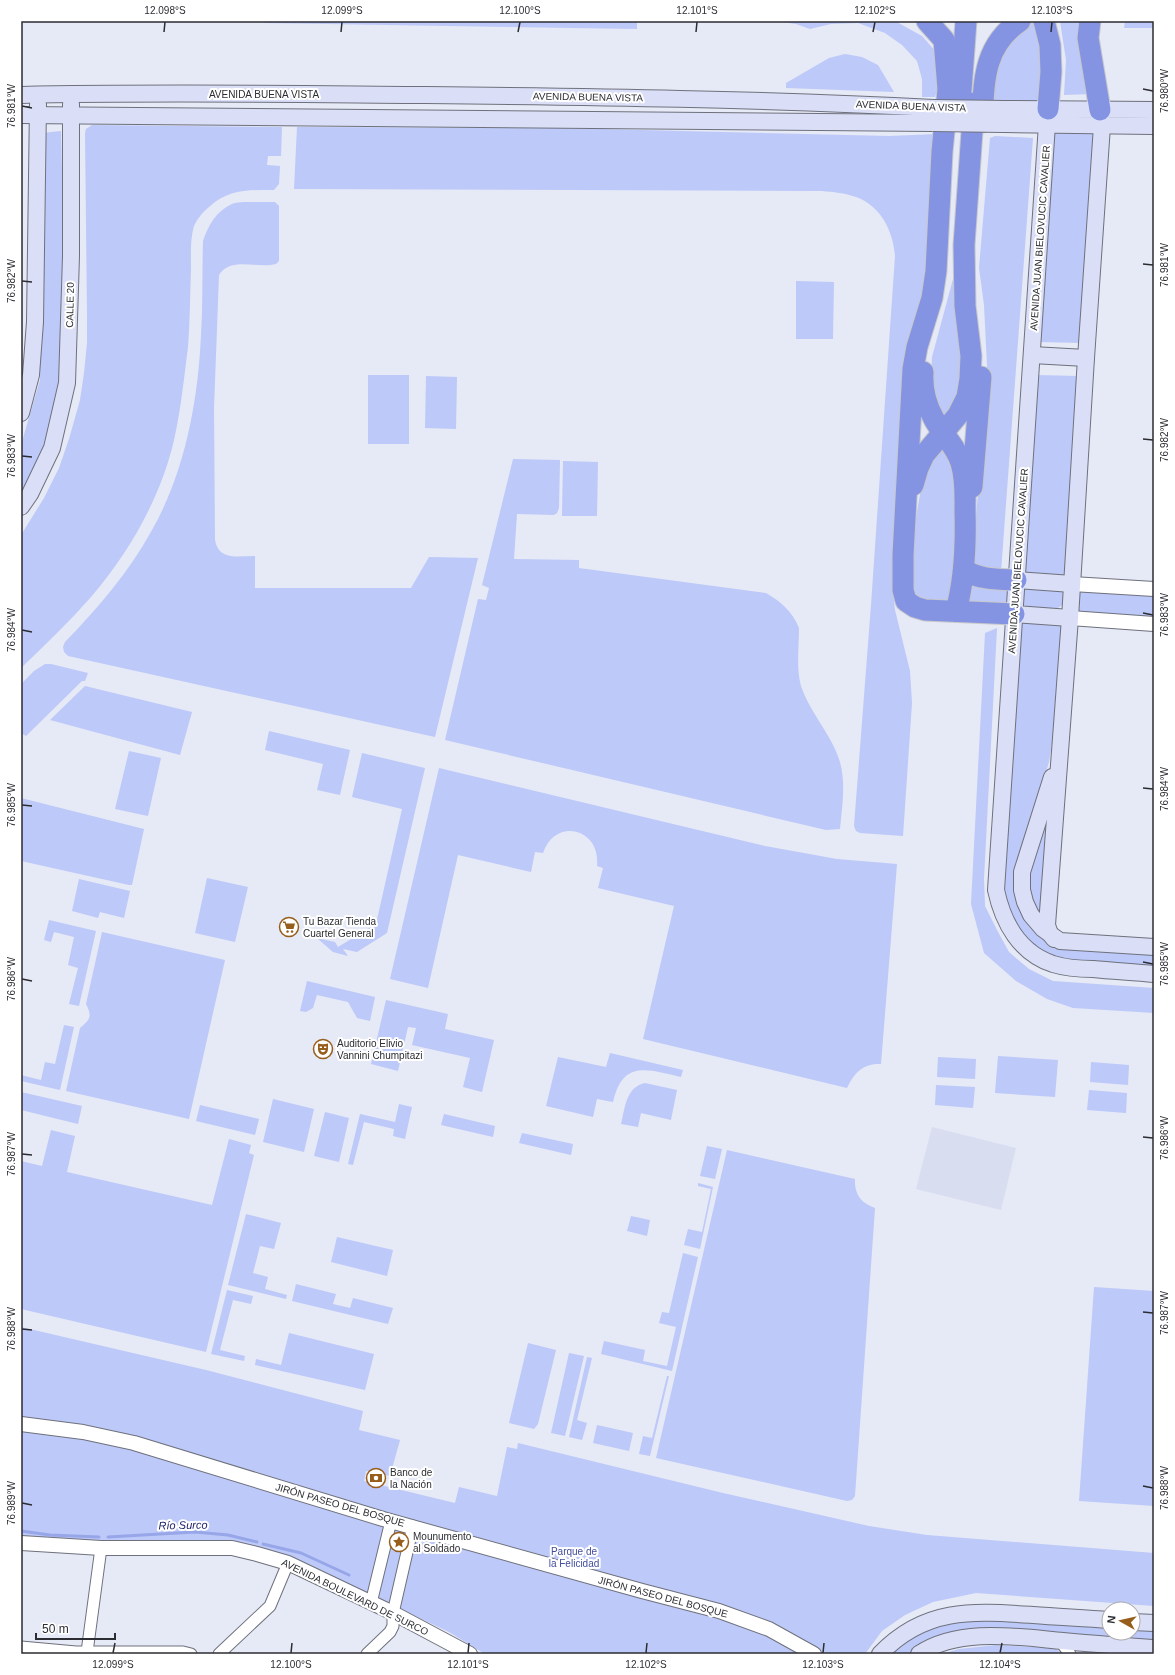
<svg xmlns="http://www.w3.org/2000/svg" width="1175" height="1675" font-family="Helvetica,sans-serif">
	<rect width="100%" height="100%" fill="#e6e9f6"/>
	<path fill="#d8ddf0" d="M932 1127 1016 1148 1001 1210 916 1189Z"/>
	<g fill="#bdc9f8">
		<path d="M264 21H637V29L264 23Z"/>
		<path d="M774 21H895L922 36 937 53 941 78 935 97H922V79L917 61 902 45 885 33 858 23 831 24 810 29 796 24Z"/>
		<path d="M1031 21H1034L1045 60 1044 106 993 107 994 71 1009 39Z"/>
		<path d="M1060 21H1086L1092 94 1064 95 1066 60Z"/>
		<path d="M1125 21H1154V28H1124Z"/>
		<path d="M845 54 862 57 878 65 894 92 786 88V83L829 58Z"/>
		<path d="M92 125 282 127 281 156H268L267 165 280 166 279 184 274 190C248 190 229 189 209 207 203 212 197 219 194 226 190 239 191 255 191 268 190 294 190 321 188 347 184 378 181 409 174 440 161 497 129 553 91 597 69 622 45 645 21 668V535L44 498 59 468 69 439 80 400 84 373 87 343V315L85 133 86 129Z"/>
		<path d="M297 127 562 128 889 136 937 134 928 279 897 510 892 584 895 610 910 671 912 703 903 836 860 833 856 831 854 826 871 605 895 256C893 231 881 206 856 197 845 193 833 192 822 191L294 189Z"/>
		<path d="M1095 130 1082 343 1038 342 1053 131Z"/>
		<path d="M61 131 64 251 61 380 47 444 21 497V445L40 380 42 133Z"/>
		<path d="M995 136 1033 138 1001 572 971 570 988 385 984 305 979 268 990 138Z"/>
		<path d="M251 202H275L279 206V261L276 264C257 269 231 256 219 275L214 408 215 540C219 561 238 556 255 556V588H411L429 557 478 558 435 737 68 656 64 652 63 647 65 642C98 608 129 572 152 530 185 472 198 401 201 335 203 304 202 273 203 241 208 226 216 211 232 204 237 202 245 202 251 202Z"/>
		<path d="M957 243 962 388 945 421 940 414 931 375 932 357 953 279Z"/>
		<path d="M796 281 834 282 833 339H796Z"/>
		<rect x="368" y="375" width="41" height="69"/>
		<path d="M1036 375 1079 376 1066 575 1062 578 1026 575 1023 572Z"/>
		<path d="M426 376 457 377 456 429 425 428Z"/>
		<path d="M940 444 955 463 959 561 950 599C940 603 926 602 916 597L910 583 913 534 924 472Z"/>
		<path d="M513 459 560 460 559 508 557 513 554 515 517 514 514 559 579 560V568L766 593C780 601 793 612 799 628 799 646 796 668 801 686 810 713 832 735 840 762 846 784 842 807 840 829L826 830 445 740 478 599 486 600 489 588 482 585Z"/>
		<path d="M563 461 598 462 597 516H562Z"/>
		<path d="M974 582 1007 585C1010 594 1010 600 1005 607L973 606 967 598 968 588Z"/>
		<path d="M1031 586 1056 588 1064 593 1062 605 1054 611 1029 609 1022 603 1023 591Z"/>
		<path d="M1080 591 1154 596V619L1078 613Z"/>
		<path d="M1019 622 1063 625 1053 737 1049 762 1019 862 1038 932 1154 953V969L1078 963 1050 956 1030 943 1013 920 1002 891Z"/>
		<path d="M997 628 984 879 985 906 997 930 1009 952 1029 969 1053 981 1154 988V1013L1073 1008 1047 999 1016 981 984 953 971 904 985 633Z"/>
		<path d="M45 664H51L88 673 85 681H82L26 736 21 733V684L34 671Z"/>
		<path d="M85 686 192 712 180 755 50 720Z"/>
		<path d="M269 731 350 750 340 795 317 790 323 764 265 750Z"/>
		<path d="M129 751 161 758 148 816 115 809Z"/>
		<path d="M362 753 425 768 387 933 357 952 343 949 348 956 333 952 317 938 335 942 338 947 376 924 402 809 352 797Z"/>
		<path d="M439 768 765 846 837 859 897 864 881 1064C863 1063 854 1073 847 1088L643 1039 674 906 598 888 603 868 597 866C601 828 555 817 543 853L535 852 531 872 458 855 428 988 390 979Z"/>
		<path d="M21 798 144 829 132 885H129L21 861Z"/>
		<path d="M1049 805 1042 922 1036 914 1026 881Z"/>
		<path d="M207 878 248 887 235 942 195 933Z"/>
		<path d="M79 879 130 891 124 918 100 912 98 918 72 911Z"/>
		<path d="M49 920 96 931 79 1006 69 1004 78 968 68 965 74 937 54 932 51 942 44 940Z"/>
		<path d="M102 932 225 960 189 1119 66 1091 80 1028C91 1019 92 1016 86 1004Z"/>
		<path d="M307 981 375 997 370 1021 357 1018 348 1002 317 995 313 1008 306 1012 300 1011Z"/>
		<path d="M386 1000 448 1014 445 1029 494 1040 482 1092 463 1087 470 1058 412 1045 416 1028 408 1027 398 1071 371 1064Z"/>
		<path d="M64 1025 74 1027 60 1090 21 1081V1075L41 1080 45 1062 55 1064Z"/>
		<path d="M610 1053 683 1070 681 1077C648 1070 623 1059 613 1102L597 1099 593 1117 546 1106 558 1057 606 1067Z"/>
		<path d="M998 1056 1058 1060 1055 1097 995 1093Z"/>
		<path d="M938 1057 976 1059 975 1079 937 1077Z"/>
		<path d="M1091 1062 1129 1065 1128 1085 1090 1082Z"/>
		<path d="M645 1083 677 1090 671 1120 641 1113 638 1127 621 1124C625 1108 626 1087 645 1083Z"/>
		<path d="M936 1085 975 1087 973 1108 935 1105Z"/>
		<path d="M1089 1090 1127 1093 1126 1113 1087 1110Z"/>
		<path d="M21 1092 82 1106 78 1124 21 1110Z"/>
		<path d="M273 1099 314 1109 304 1152 263 1142Z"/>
		<path d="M399 1104 412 1107 405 1139 393 1136 394 1129 364 1122 353 1165 348 1164 360 1114 395 1122Z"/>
		<path d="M200 1105 259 1119 255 1135 196 1121Z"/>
		<path d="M325 1112 349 1118 339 1162 314 1156Z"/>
		<path d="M444 1114 495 1126 493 1137 441 1125Z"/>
		<path d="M51 1130 75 1136 67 1172 212 1205 229 1139 251 1145 249 1153 254 1155 206 1352 21 1309V1161L42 1166Z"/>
		<path d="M522 1133 573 1144 571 1155 519 1143Z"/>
		<path d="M707 1146 722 1149 715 1179 700 1176Z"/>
		<path d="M727 1150 855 1179C854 1194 861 1203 875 1208L855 1496 852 1500 847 1501 656 1458Z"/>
		<path d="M698 1183 713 1187 700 1249 684 1245 688 1229 702 1232 711 1189 698 1186Z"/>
		<path d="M246 1214 281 1223 274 1249 260 1246 253 1273 268 1277 265 1289 287 1295 286 1299 228 1285Z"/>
		<path d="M631 1216 650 1220 647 1236 627 1231Z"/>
		<path d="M337 1237 393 1250 387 1276 331 1262Z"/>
		<path d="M683 1253 698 1257 672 1371 601 1354 604 1341 645 1350 643 1361 667 1366 676 1327 659 1323 662 1312 669 1313Z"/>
		<path d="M296 1284 336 1294 333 1304 350 1308 353 1298 393 1308 388 1324 292 1301Z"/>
		<path d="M1094 1287 1154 1291V1506L1079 1501Z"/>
		<path d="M227 1290 253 1296 251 1304 233 1300 220 1350 245 1356 244 1361 211 1354Z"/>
		<path d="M21 1327 206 1370 363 1411 359 1430 400 1440 390 1476 366 1471 364 1481 455 1503 459 1487 497 1496 507 1447 517 1449 518 1443 723 1493 869 1526 927 1535 1154 1553V1606L976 1593 933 1602 905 1615 882 1631 865 1654H485L449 1632 296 1560 21 1538Z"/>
		<path d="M289 1333 374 1354 365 1390 255 1365 256 1359 281 1365Z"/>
		<path d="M528 1343 556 1350 538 1424 534 1429 509 1423Z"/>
		<path d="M569 1353 584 1356 565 1436 551 1433Z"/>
		<path d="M587 1357 592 1358 577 1420 587 1423 582 1440 569 1437Z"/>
		<path d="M667 1376H669L650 1456 639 1454 643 1436 652 1438Z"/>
		<path d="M597 1425 633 1433 629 1451 593 1443Z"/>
		<path d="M972 1617 1109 1627V1633H1133V1628L1154 1630V1642L1012 1631 913 1654H891L904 1642 931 1626Z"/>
		<path d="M996 1645 1054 1648 1064 1654H942L959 1649Z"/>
	</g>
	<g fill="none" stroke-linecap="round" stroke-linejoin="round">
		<g stroke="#97a6e9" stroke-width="3">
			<path d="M21 1531 50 1535 99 1537"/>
			<path d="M108 1537 195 1532 228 1535 257 1542"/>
			<path d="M263 1544 301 1553 349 1575"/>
		</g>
		<g stroke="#6e717c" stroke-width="13">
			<g id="minor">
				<path d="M371 1603 391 1521"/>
				<path d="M1060 1641 1070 1654"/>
				<path d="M21 1647 76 1652H183L191 1654"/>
				<path d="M87 1652 101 1548"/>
				<path d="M219 1654 270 1606 288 1563"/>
				<path d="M367 1654 390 1632 393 1626V1613L413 1526"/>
			</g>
		</g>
		<g stroke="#6e717c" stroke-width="16">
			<g id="tertiary">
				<path d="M1072 584 1154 589"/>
				<path d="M1070 618 1154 624"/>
				<path d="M21 1424 83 1432 134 1443 383 1519 642 1591 719 1611 769 1629 814 1654"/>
				<path d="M21 1543 101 1548H232L257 1554 288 1563 393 1613 470 1654"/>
			</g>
		</g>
		<g stroke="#6e717c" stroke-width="18">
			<g id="secondary">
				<path d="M21 95C156 92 290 94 425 95 595 97 765 99 934 108"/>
				<path d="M1004 109 1154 110"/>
				<path d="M1048 109 996 890C1003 923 1020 953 1053 964 1066 968 1080 969 1093 969 1113 971 1134 972 1154 974"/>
				<path d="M21 115 933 123"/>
				<path d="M1004 124 1154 126"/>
				<path d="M1032 355 1086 358"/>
				<path d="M21 413 31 375 35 322 38 104"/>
				<path d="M21 507 30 494 52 448 67 383 71 256V104"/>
				<path d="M1016 580 1072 584"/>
				<path d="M1014 614 1070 618"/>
				<path d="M1052 777 1022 872V890L1025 902 1031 915 1043 929 1060 941 1154 947"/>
				<path d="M1054 939 1050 934 1047 925 1070 618 1086 358 1102 126 1100 110"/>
				<path d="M1133 1622 1154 1623"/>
				<path d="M880 1654C925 1607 973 1611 1033 1615 1058 1617 1084 1618 1109 1620"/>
				<path d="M919 1654C959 1627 1018 1637 1063 1641 1093 1644 1124 1646 1154 1648"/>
			</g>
		</g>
		<g stroke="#c8c8ca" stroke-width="23">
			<g id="motorway">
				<path d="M927 21 944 40 948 89 942 152 936 271 932 298 917 347 913 369 903 555V590L906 601 915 607 925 610 1014 614"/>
				<path d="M1044 21 1050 45 1051 72 1048 109"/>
				<path d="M1090 21 1088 38 1100 110"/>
				<path d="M960 104 966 21"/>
				<path d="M982 122C984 82 983 46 1020 21"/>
				<path d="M923 372C922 388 926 405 934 419 942 434 956 446 961 463 966 479 965 495 965 511 966 545 965 578 956 611"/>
				<path d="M913 485 918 468 924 455 958 415 967 397 970 379 971 356 965 306 964 245 974 103"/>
				<path d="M972 487 981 377"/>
				<path d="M964 570C980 580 998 579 1016 580"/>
			</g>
		</g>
		<use href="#minor" stroke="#fff" stroke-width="11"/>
		<use href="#tertiary" stroke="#fff" stroke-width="14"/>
		<use href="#secondary" stroke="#dadff7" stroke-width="16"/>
		<use href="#motorway" stroke="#8494e3" stroke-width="21"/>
		<g stroke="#6e717c" stroke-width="18" stroke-linecap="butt">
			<g id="secondary-bridge">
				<path d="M934 108 1004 109"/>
				<path d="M933 123 1004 124"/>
			</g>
		</g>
		<use href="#secondary-bridge" stroke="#dadff7" stroke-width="16"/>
	</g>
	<path fill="none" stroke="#2c2d32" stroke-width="1.5" d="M164 32 165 22M341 32 342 22M518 32 520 22M696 32 697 22M873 32 875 22M1051 32 1052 22M1143 89 1153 91M22 106 32 108M1143 264 1153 265M22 281 32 282M1143 439 1153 440M22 456 32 457M1143 613 1153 615M22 630 32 632M1143 788 1153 789M22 805 32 806M1143 962 1153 964M22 979 32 981M1143 1137 1153 1138M22 1154 32 1155M1143 1312 1153 1313M22 1329 32 1330M1143 1486 1153 1488M22 1503 32 1505M113 1653 115 1643M291 1653 292 1643M468 1653 469 1643M646 1653 647 1643M823 1653 824 1643M1000 1653 1002 1643"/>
	<defs>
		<g id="supermarket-ring" transform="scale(1)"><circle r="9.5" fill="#fff" stroke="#975d1b" stroke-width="1.5"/><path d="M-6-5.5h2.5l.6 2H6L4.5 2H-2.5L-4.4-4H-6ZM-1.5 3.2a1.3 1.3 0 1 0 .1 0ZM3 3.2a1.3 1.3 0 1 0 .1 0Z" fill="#975d1b"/></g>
		<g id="theatre-ring" transform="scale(1)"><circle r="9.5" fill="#fff" stroke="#975d1b" stroke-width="1.5"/><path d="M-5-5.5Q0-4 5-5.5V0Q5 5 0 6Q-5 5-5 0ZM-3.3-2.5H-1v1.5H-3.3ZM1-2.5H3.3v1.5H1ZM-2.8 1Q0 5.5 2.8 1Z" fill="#975d1b"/></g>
		<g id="bank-ring" transform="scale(1)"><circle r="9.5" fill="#fff" stroke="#975d1b" stroke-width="1.5"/><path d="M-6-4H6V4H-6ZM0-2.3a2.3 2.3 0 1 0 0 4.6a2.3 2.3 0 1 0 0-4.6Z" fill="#975d1b"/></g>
		<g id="sight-ring" transform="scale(1)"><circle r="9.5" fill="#fff" stroke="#975d1b" stroke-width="1.5"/><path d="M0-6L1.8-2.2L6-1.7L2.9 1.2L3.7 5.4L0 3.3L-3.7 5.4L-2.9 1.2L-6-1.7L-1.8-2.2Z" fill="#975d1b"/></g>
	</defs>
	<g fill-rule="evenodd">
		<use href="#supermarket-ring" x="289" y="927"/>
		<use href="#theatre-ring" x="323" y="1049"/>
		<use href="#bank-ring" x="376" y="1478"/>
		<use href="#sight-ring" x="399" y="1542"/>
	</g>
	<g text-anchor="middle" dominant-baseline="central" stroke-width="4" stroke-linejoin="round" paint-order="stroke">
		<g font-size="10" fill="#2c2d32" stroke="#fff">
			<text x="264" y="94">AVENIDA BUENA VISTA</text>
			<text transform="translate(588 97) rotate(1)">AVENIDA BUENA VISTA</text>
			<text transform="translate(911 106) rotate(2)">AVENIDA BUENA VISTA</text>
			<text transform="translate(1040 238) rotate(-86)">AVENIDA JUAN BIELOVUCIC CAVALIER</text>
			<text transform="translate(70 305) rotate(-89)">CALLE 20</text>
			<text transform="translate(1018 561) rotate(-86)">AVENIDA JUAN BIELOVUCIC CAVALIER</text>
			<text transform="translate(340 1505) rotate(16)">JIRÓN PASEO DEL BOSQUE</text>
			<text transform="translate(355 1597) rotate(26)">AVENIDA BOULEVARD DE SURCO</text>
			<text transform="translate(663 1597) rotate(15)">JIRÓN PASEO DEL BOSQUE</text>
		</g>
		<g font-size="10" fill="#2c2d32" stroke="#fff" text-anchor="start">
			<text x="303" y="921">Tu Bazar Tienda<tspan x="303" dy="12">Cuartel General</tspan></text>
			<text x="337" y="1043">Auditorio Elivio<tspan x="337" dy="12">Vannini Chumpitazi</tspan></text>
			<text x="390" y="1472">Banco de<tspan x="390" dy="12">la Nación</tspan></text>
			<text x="413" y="1536">Mounumento<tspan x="413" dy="12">al Soldado</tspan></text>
		</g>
		<g font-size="10" fill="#424d9d" stroke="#fff">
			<text x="574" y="1551">Parque de<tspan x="574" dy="12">la Felicidad</tspan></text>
		</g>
		<g font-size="11" font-style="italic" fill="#1c1e6a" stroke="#fff">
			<text transform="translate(183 1525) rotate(-1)">Río Surco</text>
		</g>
	</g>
	<rect width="1175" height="1675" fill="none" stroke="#ffffff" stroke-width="44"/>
	<g transform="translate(1121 1621) rotate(278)"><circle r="19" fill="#ffffff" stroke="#ababad"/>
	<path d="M0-3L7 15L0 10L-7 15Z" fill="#975d1b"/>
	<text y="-6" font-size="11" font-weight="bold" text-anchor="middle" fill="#2c2d32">N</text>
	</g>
	<path d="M36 1633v6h79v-6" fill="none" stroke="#2c2d32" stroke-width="2"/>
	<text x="42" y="1633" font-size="12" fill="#2c2d32" stroke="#ffffff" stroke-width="3" paint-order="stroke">50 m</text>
	<rect x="22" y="22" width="1131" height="1631" fill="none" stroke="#2c2d32" stroke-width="1.5"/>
	<g font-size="10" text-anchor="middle" fill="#2c2d32">
		<text x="165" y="14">12.098°S</text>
		<text x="342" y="14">12.099°S</text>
		<text x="520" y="14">12.100°S</text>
		<text x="697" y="14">12.101°S</text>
		<text x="875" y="14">12.102°S</text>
		<text x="1052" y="14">12.103°S</text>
		<text transform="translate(1164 91) rotate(-90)" y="4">76.980°W</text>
		<text transform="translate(11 106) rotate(-90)" y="4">76.981°W</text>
		<text transform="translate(1164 265) rotate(-90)" y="4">76.981°W</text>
		<text transform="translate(11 281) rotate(-90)" y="4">76.982°W</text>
		<text transform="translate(1164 440) rotate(-90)" y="4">76.982°W</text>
		<text transform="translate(11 456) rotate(-90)" y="4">76.983°W</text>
		<text transform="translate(1164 615) rotate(-90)" y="4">76.983°W</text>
		<text transform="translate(11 630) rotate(-90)" y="4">76.984°W</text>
		<text transform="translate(1164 789) rotate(-90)" y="4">76.984°W</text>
		<text transform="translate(11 805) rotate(-90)" y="4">76.985°W</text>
		<text transform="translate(1164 964) rotate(-90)" y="4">76.985°W</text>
		<text transform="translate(11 979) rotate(-90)" y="4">76.986°W</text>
		<text transform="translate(1164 1138) rotate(-90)" y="4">76.986°W</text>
		<text transform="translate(11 1154) rotate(-90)" y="4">76.987°W</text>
		<text transform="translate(1164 1313) rotate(-90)" y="4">76.987°W</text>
		<text transform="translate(11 1329) rotate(-90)" y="4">76.988°W</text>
		<text transform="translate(1164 1488) rotate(-90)" y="4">76.988°W</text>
		<text transform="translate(11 1503) rotate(-90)" y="4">76.989°W</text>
		<text x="113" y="1668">12.099°S</text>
		<text x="291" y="1668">12.100°S</text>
		<text x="468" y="1668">12.101°S</text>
		<text x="646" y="1668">12.102°S</text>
		<text x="823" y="1668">12.103°S</text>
		<text x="1000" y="1668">12.104°S</text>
	</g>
</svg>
